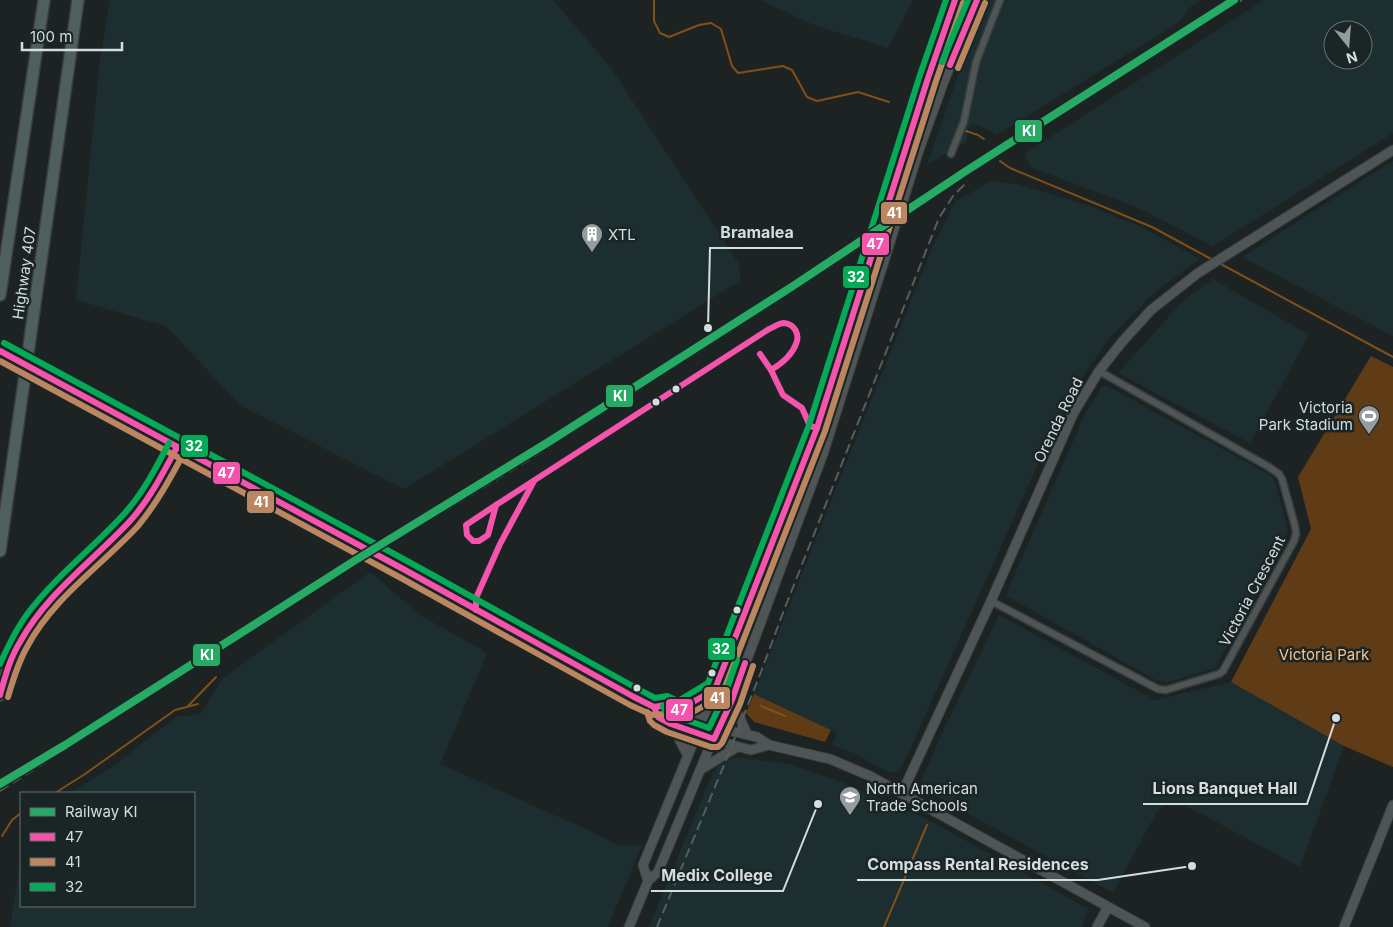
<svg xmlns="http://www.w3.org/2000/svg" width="1393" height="927" font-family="Inter,sans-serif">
	<rect width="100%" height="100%" fill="#1d2323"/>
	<g fill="#1d2e30" fill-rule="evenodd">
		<path d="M110 0H553L611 68 739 264 740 281 404 489 241 406 166 326 76 300 100 60Z"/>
		<path d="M760 0H913L888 48 814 25Z"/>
		<path d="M987 0H1201L1190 7 1181 21 997 135 976 124 969 127 966 142 927 165 980 12Z"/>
		<path d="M1264 0H1393V133L1213 246 1134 206 1032 168 1024 154ZM1333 30H1363V60H1333Z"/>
		<path d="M1393 161V336L1242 257Z"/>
		<path d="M991 181 1017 184 1090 206 1146 229 1200 259 1156 291 1110 337 1079 382 1051 435 903 765 895 772 889 773 856 754 834 746 833 743 837 733 754 694 933 246 955 202Z"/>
		<path d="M1213 279 1309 335 1250 443 1118 373 1184 300Z"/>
		<path d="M1104 386H1107L1270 475 1275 481 1287 527 1288 531 1217 665 1213 669 1168 682 1157 681 1007 596 1010 585 1086 412 1102 387Z"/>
		<path d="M370 572 420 615 487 653 440 764 590 831 620 846 642 845 608 927H10L21 859V906H194V793H70L116 764 177 716 200 715 222 679Z"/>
		<path d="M999 615 1155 700 1231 682 1344 746 1300 867 1181 803 1179 807 1174 804H1166L1161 807 1155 815 1113 893 921 788 923 776 944 729Z"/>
		<path d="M737 757 788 764 841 782 927 819 1088 909 1082 927H649L713 772 718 765Z"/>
	</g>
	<g fill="#5f3c16">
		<path d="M1371 356 1393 367V767L1344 746 1231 682 1311 529 1298 477Z"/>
		<path d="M754 694 831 730 825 742 754 722 746 713Z"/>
	</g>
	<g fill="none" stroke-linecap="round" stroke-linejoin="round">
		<g stroke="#805018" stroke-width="2">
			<path d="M654 0V21L660 33 669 37 699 25 711 23 721 29 732 66 738 73 783 66 792 70 807 97 817 101 858 92 889 102"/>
			<path d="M966 131 978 135 984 139"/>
			<path d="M1000 161 1010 168 1152 227 1213 260"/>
			<path d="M1219 263 1393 357"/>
			<path d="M188 706 216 677"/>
			<path d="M761 706 785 716"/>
			<path d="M55 793 85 774 175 710 198 704"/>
			<path d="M2 836 12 820 21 813"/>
			<path d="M884 927 927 825"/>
		</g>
		<g stroke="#383e3e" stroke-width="9">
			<g id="street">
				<path d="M951 154 964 121 976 62 1000 0"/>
				<path d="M991 601 1158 689 1166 690 1219 674 1223 671 1294 541 1296 534 1295 526 1282 479 1279 474 1269 467 1099 371"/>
			</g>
		</g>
		<g stroke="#383e3e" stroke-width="11">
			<g id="secondary">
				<path d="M919 150 944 81 977 0"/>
				<path d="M903 159 928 78 955 0"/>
				<path d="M49 379 335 532"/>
				<path d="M405 570 654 707 666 705 691 717 731 731 757 737 769 745 830 759 870 776 1145 927"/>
				<path d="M732 700 747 734"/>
				<path d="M654 707 658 717 671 724 732 745 751 750 769 745"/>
				<path d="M678 711 715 689"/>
				<path d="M671 724 687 754"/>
				<path d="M700 770 737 747"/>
				<path d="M902 793 991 601 1073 414 1099 371 1122 342 1151 310 1198 273 1393 150"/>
				<path d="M648 881 643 865 721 675 817 428 865 281"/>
				<path d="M629 927 648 881 658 872 710 746 732 700 823 454 880 274"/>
				<path d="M1097 927 1108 907"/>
				<path d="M1344 927 1393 805"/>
			</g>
		</g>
		<g stroke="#383e3e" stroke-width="14">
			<g id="highway">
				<path d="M0 295 44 0"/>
				<path d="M0 551 78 0"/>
				<path d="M0 695C16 616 78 575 130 521 150 499 163 473 177 447"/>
			</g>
		</g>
		<use href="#street" stroke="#4f5455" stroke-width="6"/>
		<use href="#secondary" stroke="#4f5455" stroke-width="9"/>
		<use href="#highway" stroke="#4f5e5f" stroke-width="11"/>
		<g stroke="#585c5c" stroke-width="2" stroke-dasharray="10 5" stroke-linecap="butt">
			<path d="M0 791 358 563 527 461 795 290 969 174 1242 0"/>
			<path d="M657 927 724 765 761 672 784 610 939 218 953 196 968 181"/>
		</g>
		<g stroke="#383e3e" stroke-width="11" stroke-linecap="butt">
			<g id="secondary-bridge">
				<path d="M880 274 919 150"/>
				<path d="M865 281 903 159"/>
				<path d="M0 351 49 379"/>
				<path d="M335 532 405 570"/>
			</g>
		</g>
		<use href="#secondary-bridge" stroke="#4f5455" stroke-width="9"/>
		<g stroke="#1a2526" stroke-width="10">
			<g id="bus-1">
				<path d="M950 65 977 0"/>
				<path d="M0 351 405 570 634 697 654 707 666 705 678 711 715 689 817 428 928 78 955 0"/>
				<path d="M760 354 771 370 783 395 802 408 810 426 817 428"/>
				<path d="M496 505 488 535 479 541H473L467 535 466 525Z"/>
				<path d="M496 505 769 329C774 327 779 323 784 323 795 324 800 335 796 344 792 355 781 364 771 370"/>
				<path d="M476 610V598L500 544 534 481"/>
				<path d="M0 695C5 677 10 658 20 642 47 593 93 561 130 521 150 499 163 473 177 447"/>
				<path d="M655 709 658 717 671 724 714 739 732 700 745 663"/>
			</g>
		</g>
		<g stroke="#1a2526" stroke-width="10">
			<g id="bus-2">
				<path d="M958 68 985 3"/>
				<path d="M0 361 401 578 630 705 652 715 665 714 676 719H681L719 697 723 692 825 431 936 81 963 3"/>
				<path d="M8 697C13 680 18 663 27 647 53 598 101 566 138 526 157 503 171 477 185 451"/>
				<path d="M647 712 650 721 654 725 667 732 711 747H718L722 743 740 704 753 666"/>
			</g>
		</g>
		<g stroke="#1a2526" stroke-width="10">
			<g id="bus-3">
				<path d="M942 62 968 0"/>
				<path d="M4 343 409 562 638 689 655 698 667 696 678 701 708 683 809 425 920 75 946 0"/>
				<path d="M0 664C8 646 16 629 28 613 56 576 93 548 124 514 143 493 156 468 169 443"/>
				<path d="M663 706 665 711 675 716 709 728 724 697 737 660"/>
			</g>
		</g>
		<use href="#bus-1" stroke="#f653ac" stroke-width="6"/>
		<use href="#bus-2" stroke="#bb8660" stroke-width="6"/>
		<use href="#bus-3" stroke="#06aa56" stroke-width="6"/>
		<g stroke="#1a2526" stroke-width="11">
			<path id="rail-1" d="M0 784 65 745 354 561 550 441 793 286 966 171 1234 0"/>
		</g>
		<use href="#rail-1" stroke="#26aa64" stroke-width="8"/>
	</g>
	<defs>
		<g id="building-pin" transform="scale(1.125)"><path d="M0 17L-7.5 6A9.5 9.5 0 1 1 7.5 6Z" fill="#959c9d" stroke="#1a2526"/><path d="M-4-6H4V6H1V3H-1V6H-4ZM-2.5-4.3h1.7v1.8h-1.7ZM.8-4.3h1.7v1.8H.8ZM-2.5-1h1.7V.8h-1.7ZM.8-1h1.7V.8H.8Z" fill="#fff"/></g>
		<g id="stadium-pin" transform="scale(1.125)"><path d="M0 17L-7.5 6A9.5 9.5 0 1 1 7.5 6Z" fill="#959c9d" stroke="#1a2526"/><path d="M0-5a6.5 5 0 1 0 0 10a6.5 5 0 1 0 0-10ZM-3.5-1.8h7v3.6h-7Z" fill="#fff"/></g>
		<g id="university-pin" transform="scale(1.125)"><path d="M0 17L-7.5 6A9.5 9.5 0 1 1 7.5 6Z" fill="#959c9d" stroke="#1a2526"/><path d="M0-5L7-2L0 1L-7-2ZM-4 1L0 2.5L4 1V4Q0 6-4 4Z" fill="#fff"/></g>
	</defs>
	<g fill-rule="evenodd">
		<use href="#building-pin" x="592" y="234"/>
		<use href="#stadium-pin" x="1369" y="416"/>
		<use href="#university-pin" x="850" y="797"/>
	</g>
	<g fill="#d6ddde" stroke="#1a2526" stroke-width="2">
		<circle cx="676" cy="389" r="4.5"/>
		<circle cx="656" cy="402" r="4.5"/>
		<circle cx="737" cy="610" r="4.5"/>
		<circle cx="712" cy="673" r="4.5"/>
		<circle cx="637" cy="688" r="4.5"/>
	</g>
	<g text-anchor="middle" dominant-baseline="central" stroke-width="5" stroke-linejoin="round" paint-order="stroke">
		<g font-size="15" fill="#d6ddde" stroke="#1a2526" text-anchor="start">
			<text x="608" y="234">XTL</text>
			<text x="1353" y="407" text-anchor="end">Victoria<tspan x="1353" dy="17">Park Stadium</tspan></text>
			<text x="866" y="788">North American<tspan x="866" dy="17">Trade Schools</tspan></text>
		</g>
		<g font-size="15" fill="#d6ddde" stroke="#1a2526">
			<text transform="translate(24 273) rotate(-82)">Highway 407</text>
			<text transform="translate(1058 420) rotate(-64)">Orenda Road</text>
			<text transform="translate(1252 591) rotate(-62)">Victoria Crescent</text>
		</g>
		<g font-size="15" fill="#fbc28d" stroke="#1a2526">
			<text x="1324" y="654">Victoria Park</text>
		</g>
	</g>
	<path fill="none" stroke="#d6ddde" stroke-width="2" d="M708 328L710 248H803M1336 718L1307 804H1143M1192 866L1098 880H857M818 804L783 891H651"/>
	<g fill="#d6ddde" stroke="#1a2526" stroke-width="2">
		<circle cx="708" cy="328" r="5"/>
		<circle cx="1336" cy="718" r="5"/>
		<circle cx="1192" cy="866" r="5"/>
		<circle cx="818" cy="804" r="5"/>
	</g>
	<g font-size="16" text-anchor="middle" font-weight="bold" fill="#d6ddde" stroke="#1a2526" stroke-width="5" stroke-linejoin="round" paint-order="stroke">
		<text x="757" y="238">Bramalea</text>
		<text x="1225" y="794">Lions Banquet Hall</text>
		<text x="978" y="870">Compass Rental Residences</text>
		<text x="717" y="881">Medix College</text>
	</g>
	<g stroke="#1a2526" stroke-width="2">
		<rect x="1014" y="119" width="29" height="24" rx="5" fill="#26aa64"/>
		<rect x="880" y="201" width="28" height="24" rx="5" fill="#bb8660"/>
		<rect x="861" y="232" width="29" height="24" rx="5" fill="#f653ac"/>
		<rect x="842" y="265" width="28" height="24" rx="5" fill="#06aa56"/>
		<rect x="605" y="384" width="29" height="24" rx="5" fill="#26aa64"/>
		<rect x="180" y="434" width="29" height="24" rx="5" fill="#06aa56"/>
		<rect x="212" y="461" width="29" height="24" rx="5" fill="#f653ac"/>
		<rect x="246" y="490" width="29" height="24" rx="5" fill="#bb8660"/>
		<rect x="707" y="637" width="29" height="24" rx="5" fill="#06aa56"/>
		<rect x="192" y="643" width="29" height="24" rx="5" fill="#26aa64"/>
		<rect x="703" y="686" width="28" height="24" rx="5" fill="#bb8660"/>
		<rect x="665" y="698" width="29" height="24" rx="5" fill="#f653ac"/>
	</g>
	<g font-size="14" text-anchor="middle" font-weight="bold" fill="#fff">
		<text x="1029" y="136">KI</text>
		<text x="894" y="218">41</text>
		<text x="875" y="249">47</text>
		<text x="856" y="282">32</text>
		<text x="620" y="401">KI</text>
		<text x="194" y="451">32</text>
		<text x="226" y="478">47</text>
		<text x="261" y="507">41</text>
		<text x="721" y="654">32</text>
		<text x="207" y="660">KI</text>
		<text x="717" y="703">41</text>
		<text x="679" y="715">47</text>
	</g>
	<rect x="20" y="792" width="175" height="115" fill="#1a2526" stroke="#656f70"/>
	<rect x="30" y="808" width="25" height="8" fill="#26aa64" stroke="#656f70"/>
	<text x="65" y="817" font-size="15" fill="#d6ddde">Railway KI</text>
	<rect x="30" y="833" width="25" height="8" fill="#f653ac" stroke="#656f70"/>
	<text x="65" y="842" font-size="15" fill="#d6ddde">47</text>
	<rect x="30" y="858" width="25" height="8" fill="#bb8660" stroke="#656f70"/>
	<text x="65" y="867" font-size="15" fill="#d6ddde">41</text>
	<rect x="30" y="883" width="25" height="8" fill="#06aa56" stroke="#656f70"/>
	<text x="65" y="892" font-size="15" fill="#d6ddde">32</text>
	<g transform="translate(1348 45) rotate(163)"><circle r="24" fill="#1a2526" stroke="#656f70"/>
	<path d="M0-4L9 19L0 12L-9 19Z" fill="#959c9d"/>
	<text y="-8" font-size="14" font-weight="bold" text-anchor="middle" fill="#d6ddde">N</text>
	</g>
	<path d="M22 42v8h100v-8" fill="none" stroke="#d6ddde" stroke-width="2.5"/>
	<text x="30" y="42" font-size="15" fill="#d6ddde" stroke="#1a2526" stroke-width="4" paint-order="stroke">100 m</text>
</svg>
